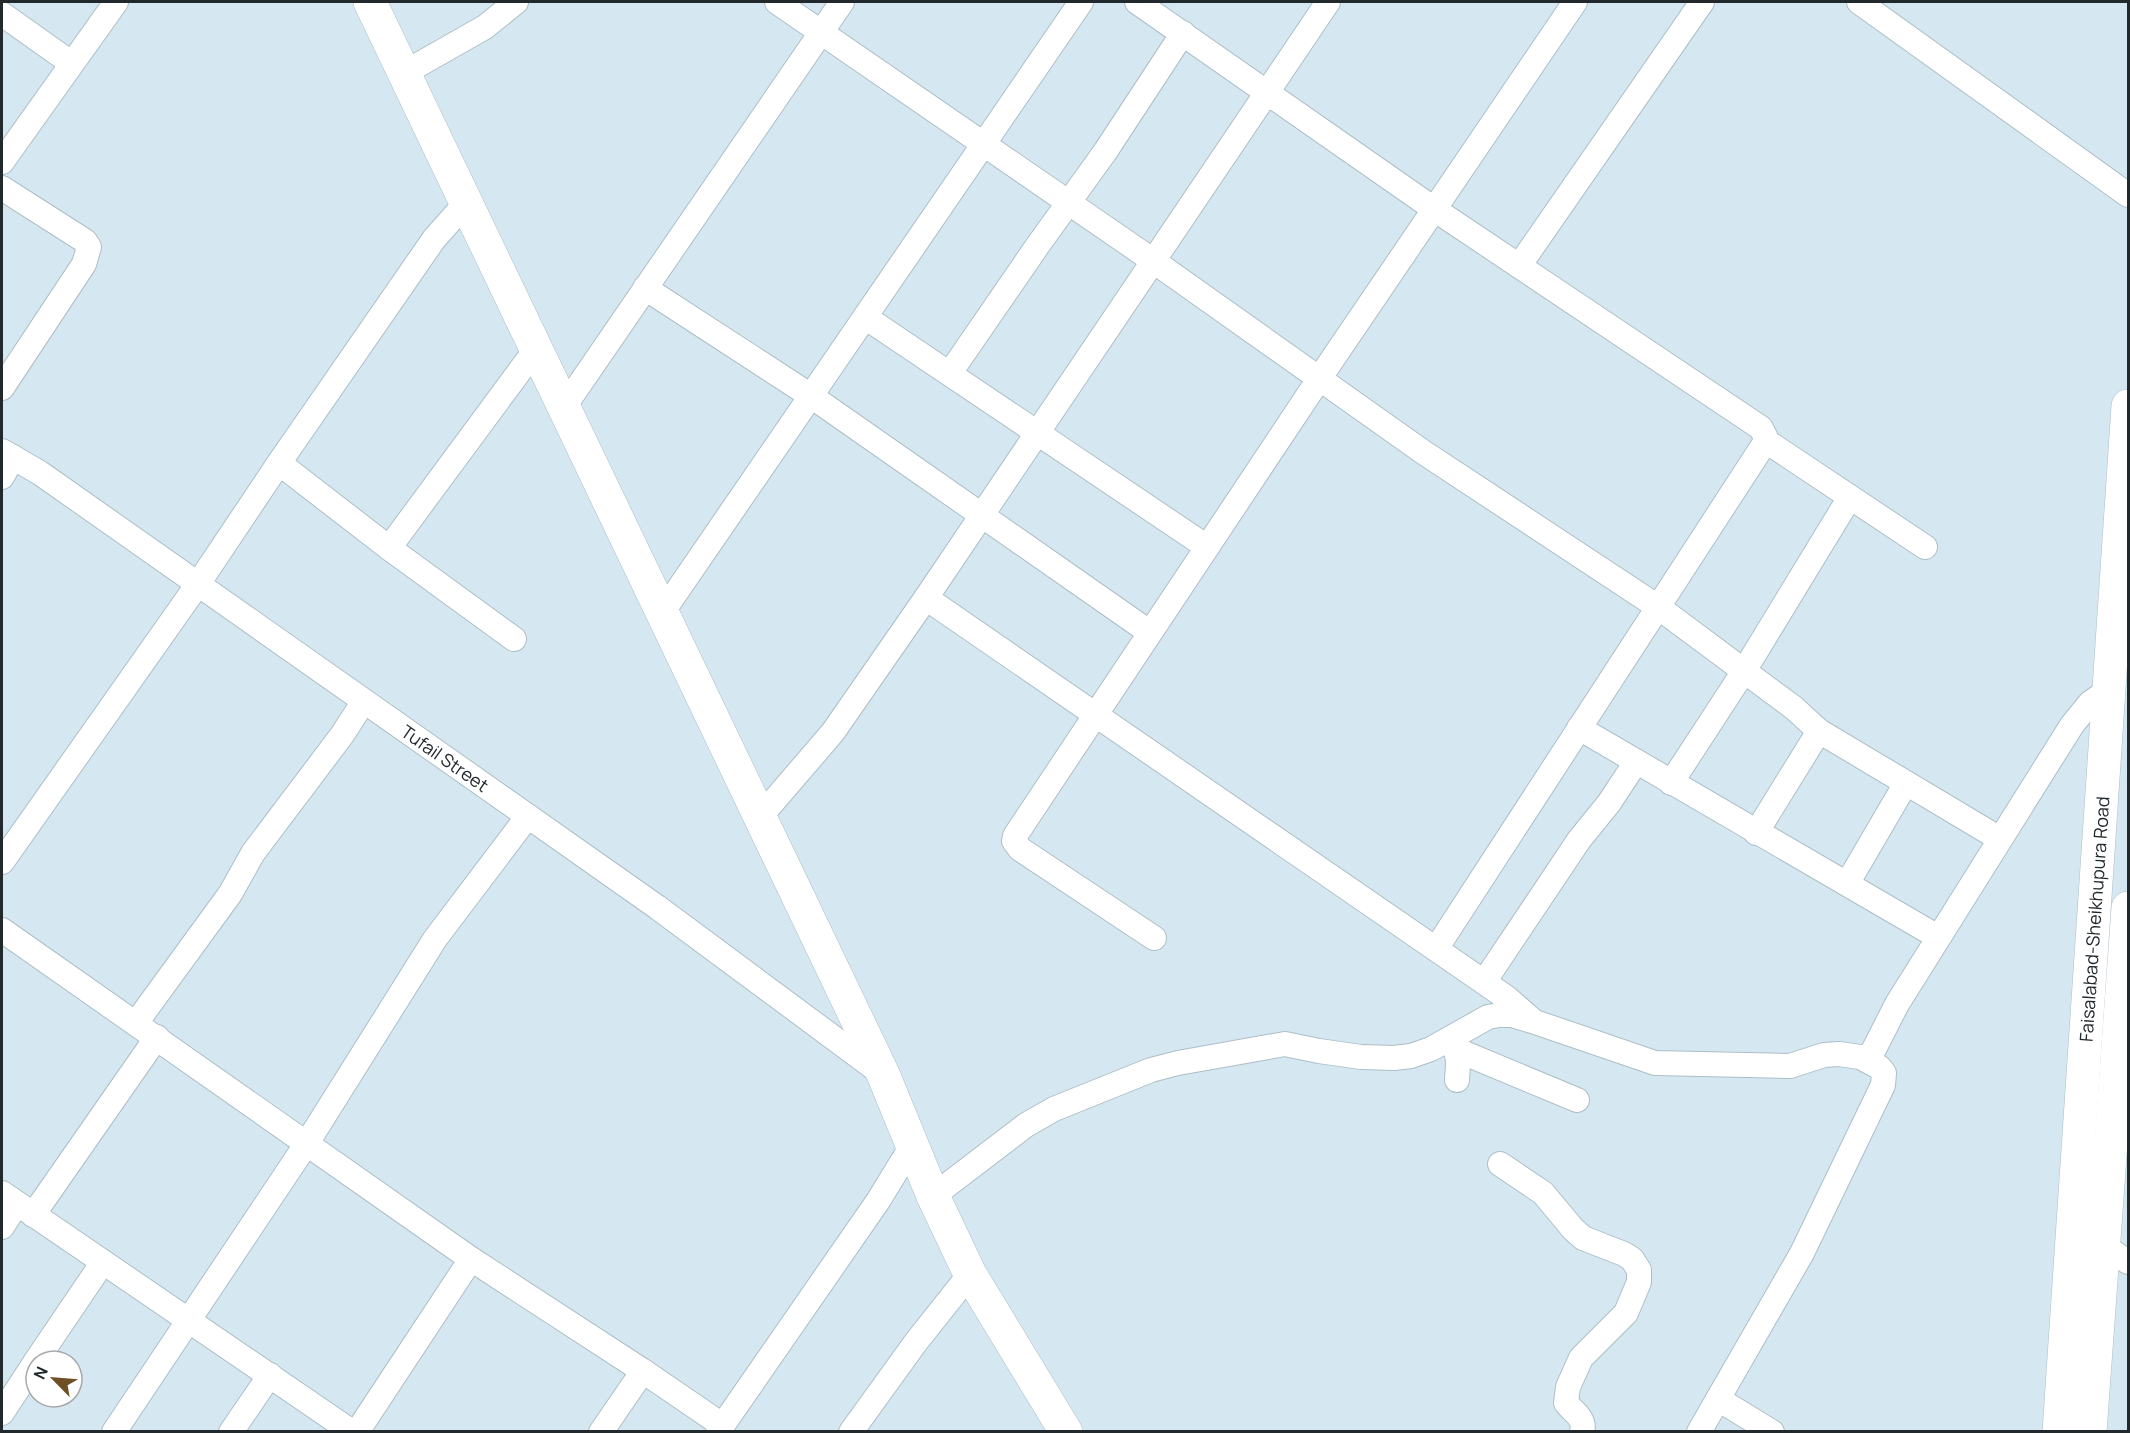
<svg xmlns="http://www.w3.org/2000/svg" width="2130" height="1433" font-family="Manrope,sans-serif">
	<rect width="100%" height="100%" fill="#d5e8f1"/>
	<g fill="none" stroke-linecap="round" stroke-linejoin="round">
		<g stroke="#acbec7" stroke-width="26">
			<g id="street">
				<path d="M777 2 1152 260 1423 452 1658 607 1794 708 1819 731 2000 839"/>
				<path d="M1137 2 1434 209 1761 428 1766 438 1764 444 1436 949"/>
				<path d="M1859 2 2128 195"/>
				<path d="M2 14 71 63"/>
				<path d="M404 73 485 27 516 2"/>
				<path d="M2 162 116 2"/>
				<path d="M2 188 85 241 89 247 84 264 2 388"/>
				<path d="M1519 266 1702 2"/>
				<path d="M645 288 811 396 1149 632"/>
				<path d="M865 317 1207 547"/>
				<path d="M950 373 1038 245 1105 152 1183 33"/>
				<path d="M564 407 842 2"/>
				<path d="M1766 441 1925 547"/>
				<path d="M2 451 40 473 657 907 881 1073"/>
				<path d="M279 463 389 548 514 639"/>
				<path d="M2 477 13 457"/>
				<path d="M389 548 536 349"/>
				<path d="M926 598 1507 998 1531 1019"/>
				<path d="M662 613 1081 2"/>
				<path d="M1579 728 1938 937"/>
				<path d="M1671 783 1744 671 1850 497"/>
				<path d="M760 817 833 732 926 598 1328 2"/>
				<path d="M1756 833 1819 731"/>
				<path d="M2 862 198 584 279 463 434 239 466 203"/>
				<path d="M1847 884 1906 783"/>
				<path d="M2 930 471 1259 643 1371 722 1425"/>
				<path d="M1154 938 1020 849 1014 841 1015 836 1319 379 1575 2"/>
				<path d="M1484 982 1579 840 1609 803 1636 762"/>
				<path d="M136 1023 230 894 253 853 342 735 364 701"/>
				<path d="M1448 1040C1461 1055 1458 1061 1457 1080"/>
				<path d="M1457 1050 1577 1100"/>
				<path d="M1868 1061 1897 1004 2072 725 2090 703 2110 689"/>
				<path d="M1500 1164 1543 1193 1573 1229 1583 1238 1624 1254 1632 1259 1639 1270V1282L1626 1313 1581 1358 1568 1387 1566 1403C1573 1412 1586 1418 1582 1432"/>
				<path d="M2 1193 352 1432"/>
				<path d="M933 1196 1026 1125 1054 1109 1151 1070 1178 1063 1285 1044 1319 1051 1361 1057 1394 1058 1411 1056 1431 1049 1488 1017 1499 1015H1512L1532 1021 1655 1063 1790 1066 1824 1055 1839 1054 1860 1057 1879 1067 1884 1073 1883 1085 1802 1253 1699 1432"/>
				<path d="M33 1215 157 1037"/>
				<path d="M2 1227 17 1204"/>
				<path d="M2104 1246 2128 1262"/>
				<path d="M36 1361 103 1262"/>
				<path d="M1718 1399 1772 1432"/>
				<path d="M2 1413 36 1361"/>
				<path d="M114 1432 307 1143 435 939 528 816"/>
				<path d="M231 1432 270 1375"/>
				<path d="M357 1432 471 1259"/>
				<path d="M601 1432 643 1371"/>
				<path d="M718 1432 878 1201 913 1144"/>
				<path d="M851 1432 916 1342 970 1274"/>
			</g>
		</g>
		<g stroke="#acbec7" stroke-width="34">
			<path id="secondary" d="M370 2 883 1074 933 1196 970 1274 1066 1432"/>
		</g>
		<g stroke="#acbec7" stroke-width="34">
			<g id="highway">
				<path d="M2059 1432 2128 406"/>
				<path d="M2090 1432 2128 908"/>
			</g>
		</g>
		<use href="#street" stroke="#fff" stroke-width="24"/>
		<use href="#secondary" stroke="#fff" stroke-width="33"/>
		<use href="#highway" stroke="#fff" stroke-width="33"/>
	</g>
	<g text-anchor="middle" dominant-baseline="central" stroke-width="4.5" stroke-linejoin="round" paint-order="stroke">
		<g font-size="18" fill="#22292d" stroke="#fff">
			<text transform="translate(445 758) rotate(35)">Tufail Street</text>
			<text transform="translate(2094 919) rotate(-86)">Faisalabad-Sheikhupura Road</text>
		</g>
	</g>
	<rect width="2130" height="1433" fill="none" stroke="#22292d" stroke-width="6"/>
	<g transform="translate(54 1379) rotate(295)"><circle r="28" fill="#ffffff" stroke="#a7a9ab" stroke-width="1.5"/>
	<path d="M0-4.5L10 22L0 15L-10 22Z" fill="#6f4f25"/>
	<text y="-9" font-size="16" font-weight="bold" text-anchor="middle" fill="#22292d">N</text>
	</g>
</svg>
